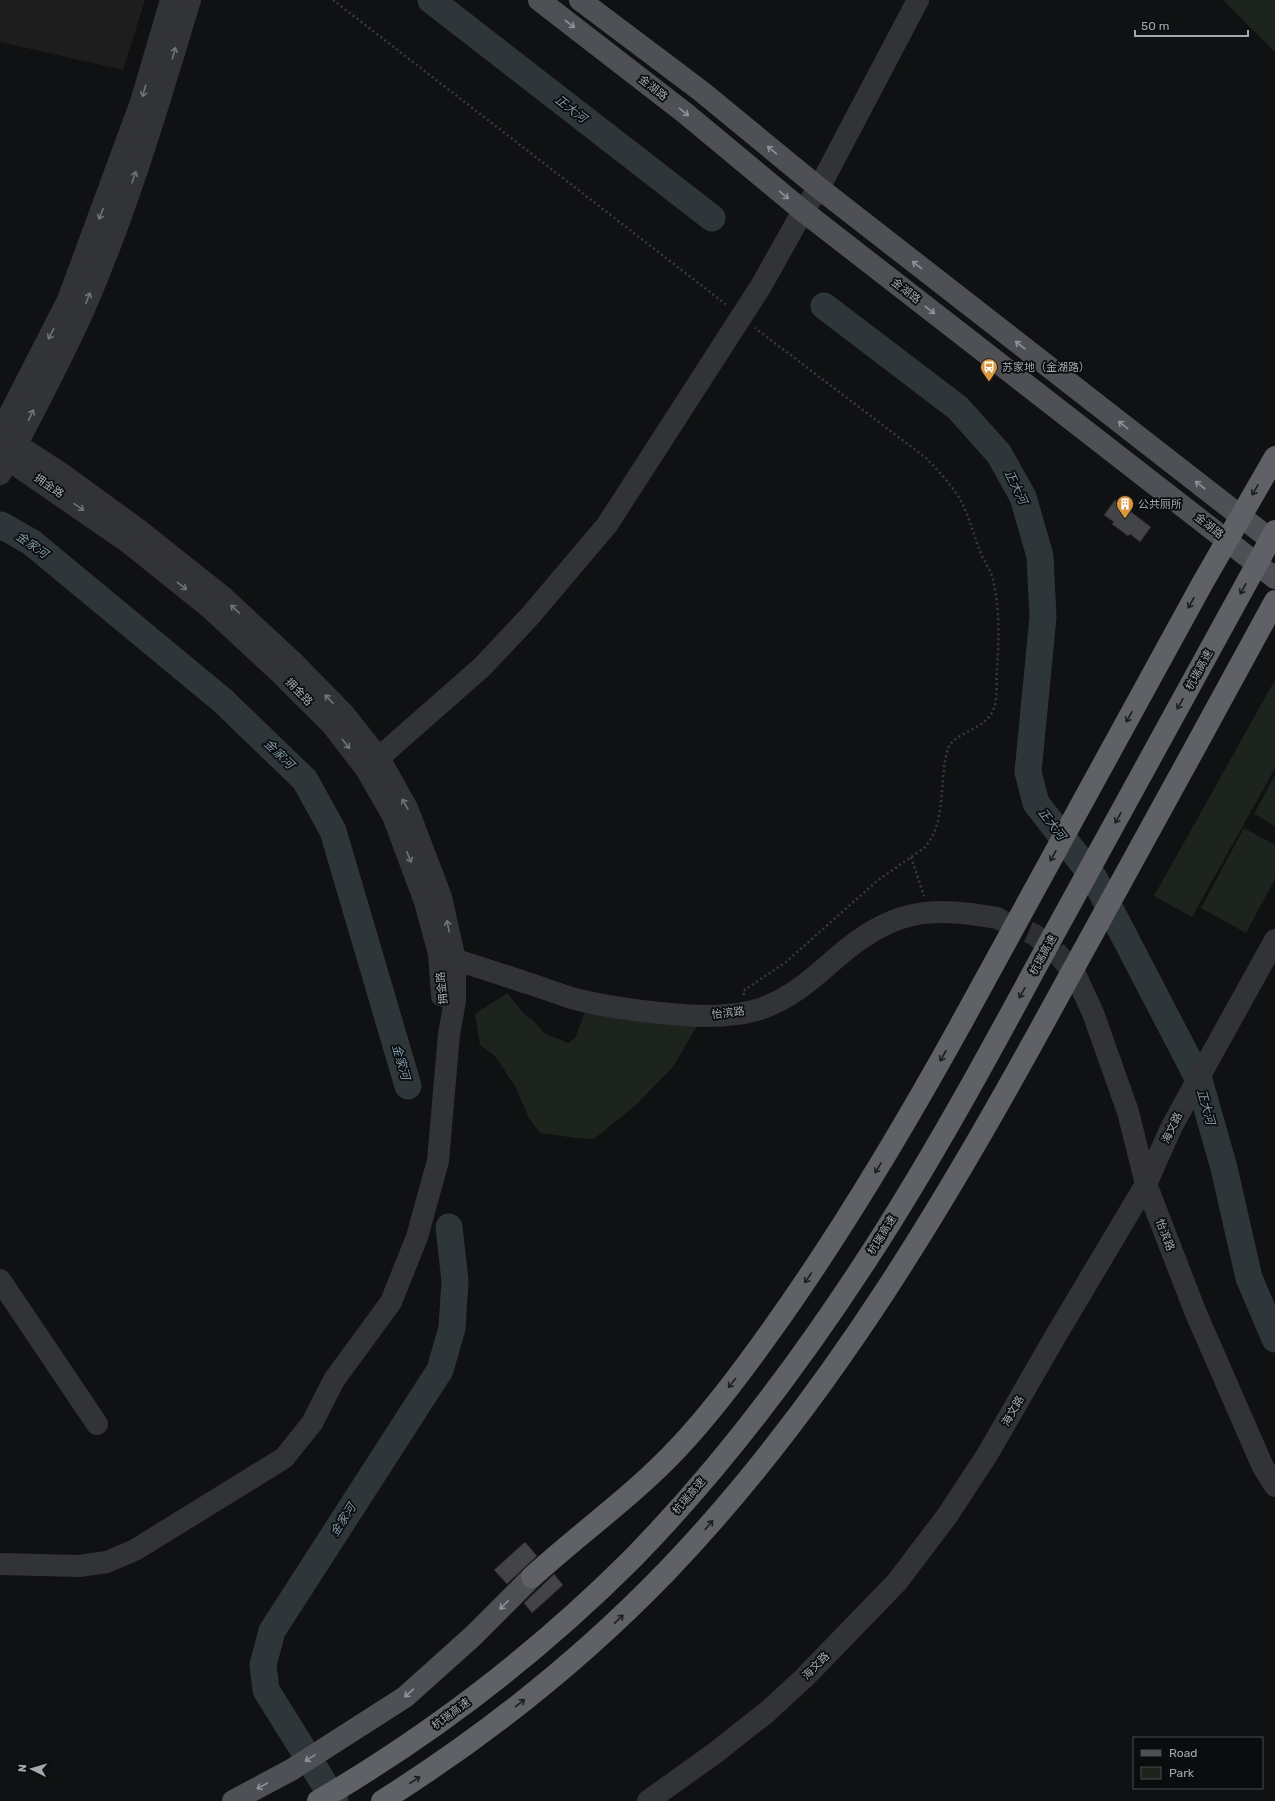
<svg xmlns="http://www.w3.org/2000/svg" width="1275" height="1801" font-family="Rubik,'Noto Sans SC',sans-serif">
	<rect width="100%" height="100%" fill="#101112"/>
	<path fill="#1d1d1e" d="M0 0H145L123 70 0 42Z"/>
	<g fill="#1d241e">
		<path d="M1223 0H1275V52Z"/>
		<path d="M1275 680V768L1192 917 1154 896Z"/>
		<path d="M1275 775V826L1254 814Z"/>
		<path d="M1244 828 1275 845V879L1246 933 1201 908Z"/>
		<path d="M507 993 524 1014 532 1019 544 1033 568 1043 575 1038 586 1010 698 1024 673 1067 636 1105 594 1139 576 1138 540 1133 529 1118 515 1086 495 1056 480 1045 475 1014Z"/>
	</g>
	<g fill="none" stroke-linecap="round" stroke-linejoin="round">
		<g stroke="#2e363a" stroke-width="27">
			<path d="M431 0 712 218"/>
			<path d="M824 306 958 408 999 454 1023 497 1040 556 1043 617 1028 772 1036 803 1094 878 1199 1080 1224 1168 1249 1278 1275 1339"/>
			<path d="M1 525 31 542 222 700 305 780 333 831 408 1086"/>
			<path d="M335 1801 266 1690 263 1665 272 1631 440 1370 452 1328 455 1281 449 1227"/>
		</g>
	</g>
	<g fill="#424447" stroke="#2b2b2d">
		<path d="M1115 500 1151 527 1140 542 1130 534 1128 536 1112 524 1114 522 1104 515Z"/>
		<path d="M525 1542 537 1556 507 1584 494 1570Z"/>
		<path d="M554 1574 563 1585 532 1613 524 1603Z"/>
	</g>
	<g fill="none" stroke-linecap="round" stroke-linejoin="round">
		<path stroke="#2d2f32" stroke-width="22" stroke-dasharray="22 11" stroke-linecap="butt" d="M998 919 1033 934 1053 948 1076 976"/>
		<g stroke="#383a3d" stroke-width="2.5" stroke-dasharray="2 3" stroke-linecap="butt">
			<path d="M333 0 728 306"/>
			<path d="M911 857 924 896"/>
			<path d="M744 995 743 991 786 962 877 881 924 848C948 822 938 780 948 749 954 731 986 731 994 708 998 697 996 681 997 669 999 639 1000 605 992 576 989 567 983 560 980 551 974 536 970 520 963 505 955 488 939 472 926 458L755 328"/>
		</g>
		<g stroke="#323336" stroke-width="22">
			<path d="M0 433 68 300 141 102 171 0"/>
			<path d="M0 434 59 472 139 530 222 596 292 661 344 714 379 758 407 808 441 897 455 960V1001L449 1034 438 1161 417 1237 391 1302 334 1380 312 1423 284 1458 135 1550 107 1562 79 1566 0 1564"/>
			<path d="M0 454 129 543 211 609 280 673 332 725 366 769 393 816 425 902 439 954 442 996"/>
			<path d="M0 474 9 459C35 409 62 359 85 307 128 208 159 103 190 0"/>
			<path d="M366 769 482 667 530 616 607 525 761 286 803 211 819 188 918 0"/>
			<path d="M443 956C470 964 497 973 524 982 541 987 558 994 575 999 607 1007 638 1011 671 1014 700 1017 732 1018 760 1009 790 999 812 979 835 959 890 911 926 905 997 918"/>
			<path d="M1076 976 1093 1013 1128 1112 1146 1184 1195 1311 1263 1467 1275 1486"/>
			<path d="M0 1280 97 1424"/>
			<path d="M648 1801 715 1753 767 1712 804 1678 897 1582 947 1516 987 1455 1055 1337 1146 1184 1172 1126 1275 940"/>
		</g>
		<g stroke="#4e5055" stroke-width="22">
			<path d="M539 0 685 113 803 211 1275 578"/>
			<path d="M580 0 701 91 819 188 1275 543"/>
			<path d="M233 1801 291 1770 405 1697 473 1636 532 1577"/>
		</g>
		<path stroke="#5f6166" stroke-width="22" d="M532 1577C580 1533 633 1496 678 1448 713 1411 744 1369 773 1328 843 1230 904 1127 962 1022"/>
		<g stroke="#5f6166" stroke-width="22">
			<path d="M962 1022 1202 584 1275 457"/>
			<path d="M318 1801C432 1734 538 1653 632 1559 726 1463 808 1352 880 1239 941 1143 995 1043 1049 943 1124 806 1200 668 1275 531"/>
			<path d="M382 1801C485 1736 581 1660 666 1572 834 1397 955 1186 1070 975 1139 850 1207 726 1275 601"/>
		</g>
	</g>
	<defs><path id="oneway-shaft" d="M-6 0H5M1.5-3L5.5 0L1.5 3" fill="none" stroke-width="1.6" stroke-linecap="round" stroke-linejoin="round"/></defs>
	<g stroke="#8e939a">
		<use href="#oneway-shaft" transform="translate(570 24) rotate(38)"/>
		<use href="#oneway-shaft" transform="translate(684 112) rotate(39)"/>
		<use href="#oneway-shaft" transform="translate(772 150) rotate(-140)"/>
		<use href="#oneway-shaft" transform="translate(784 195) rotate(40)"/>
		<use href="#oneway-shaft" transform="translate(917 265) rotate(-142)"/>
		<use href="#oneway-shaft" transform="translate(930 310) rotate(38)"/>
		<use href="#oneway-shaft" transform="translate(1020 345) rotate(-142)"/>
		<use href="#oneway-shaft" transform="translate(1123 425) rotate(-142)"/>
		<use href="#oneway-shaft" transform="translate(1200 485) rotate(-142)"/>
		<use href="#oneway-shaft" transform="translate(504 1605) rotate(135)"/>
		<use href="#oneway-shaft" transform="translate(409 1693) rotate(139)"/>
		<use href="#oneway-shaft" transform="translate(310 1758) rotate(148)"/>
		<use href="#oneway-shaft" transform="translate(262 1786) rotate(152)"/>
	</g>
	<g stroke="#70747a">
		<use href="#oneway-shaft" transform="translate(174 53) rotate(-74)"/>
		<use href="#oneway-shaft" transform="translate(144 91) rotate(106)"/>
		<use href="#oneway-shaft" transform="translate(134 177) rotate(-71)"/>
		<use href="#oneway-shaft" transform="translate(101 214) rotate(111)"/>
		<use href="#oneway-shaft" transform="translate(88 298) rotate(-69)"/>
		<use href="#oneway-shaft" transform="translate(51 334) rotate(117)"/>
		<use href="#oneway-shaft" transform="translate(31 415) rotate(-64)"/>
		<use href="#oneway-shaft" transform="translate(79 507) rotate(35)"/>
		<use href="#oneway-shaft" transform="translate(182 586) rotate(39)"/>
		<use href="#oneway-shaft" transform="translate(235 609) rotate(-137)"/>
		<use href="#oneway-shaft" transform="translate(329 699) rotate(-134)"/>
		<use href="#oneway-shaft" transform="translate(346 744) rotate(52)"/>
		<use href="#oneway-shaft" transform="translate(405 804) rotate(-119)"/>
		<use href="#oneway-shaft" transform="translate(409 857) rotate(68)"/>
		<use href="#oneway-shaft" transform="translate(448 926) rotate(-102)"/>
	</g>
	<g stroke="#1c1d1f">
		<use href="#oneway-shaft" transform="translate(1255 490) rotate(120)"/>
		<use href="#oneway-shaft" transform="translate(1243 589) rotate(119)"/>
		<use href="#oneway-shaft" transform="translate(1191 603) rotate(119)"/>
		<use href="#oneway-shaft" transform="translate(1180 704) rotate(119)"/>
		<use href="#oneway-shaft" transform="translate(1129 717) rotate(119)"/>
		<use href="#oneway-shaft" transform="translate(1118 818) rotate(119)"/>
		<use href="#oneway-shaft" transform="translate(1053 856) rotate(119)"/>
		<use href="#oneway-shaft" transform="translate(1022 993) rotate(119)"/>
		<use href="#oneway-shaft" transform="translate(943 1056) rotate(119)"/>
		<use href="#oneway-shaft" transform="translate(878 1168) rotate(121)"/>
		<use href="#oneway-shaft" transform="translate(808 1278) rotate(124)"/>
		<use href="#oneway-shaft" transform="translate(732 1383) rotate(128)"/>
		<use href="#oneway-shaft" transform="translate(709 1525) rotate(-49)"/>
		<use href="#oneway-shaft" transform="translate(619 1619) rotate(-44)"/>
		<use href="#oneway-shaft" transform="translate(520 1703) rotate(-39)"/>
		<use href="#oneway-shaft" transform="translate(415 1780) rotate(-33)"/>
	</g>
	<defs>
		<g id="bus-pin" transform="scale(0.9)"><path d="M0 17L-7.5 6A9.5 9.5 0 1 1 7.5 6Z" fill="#da9740" stroke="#0b0c0d"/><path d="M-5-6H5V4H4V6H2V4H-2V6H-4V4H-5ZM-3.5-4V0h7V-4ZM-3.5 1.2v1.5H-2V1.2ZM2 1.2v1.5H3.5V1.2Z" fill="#fff"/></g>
		<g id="building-pin" transform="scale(0.9)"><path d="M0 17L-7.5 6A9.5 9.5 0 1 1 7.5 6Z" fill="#da9740" stroke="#0b0c0d"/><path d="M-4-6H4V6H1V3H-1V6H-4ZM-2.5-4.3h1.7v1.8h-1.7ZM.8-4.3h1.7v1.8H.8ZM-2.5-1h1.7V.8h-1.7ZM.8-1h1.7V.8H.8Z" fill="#fff"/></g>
	</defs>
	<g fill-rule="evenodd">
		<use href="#bus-pin" x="989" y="367"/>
		<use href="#building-pin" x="1125" y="504"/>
	</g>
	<g text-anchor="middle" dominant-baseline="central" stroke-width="3.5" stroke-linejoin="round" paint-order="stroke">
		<g font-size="11" fill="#a3a9b1" stroke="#0b0c0d">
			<text transform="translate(653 88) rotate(38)">金湖路</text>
			<text transform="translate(906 291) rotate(38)">金湖路</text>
			<text transform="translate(49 486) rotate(35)">拥金路</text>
			<text transform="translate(1209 526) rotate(38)">金湖路</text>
			<text transform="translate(1199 670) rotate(-61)">杭瑞高速</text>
			<text transform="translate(299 692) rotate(46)">拥金路</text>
			<text transform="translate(1043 955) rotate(-61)">杭瑞高速</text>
			<text transform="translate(442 988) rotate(-96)">拥金路</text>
			<text transform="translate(728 1013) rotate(-7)">怡滨路</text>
			<text transform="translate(1172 1128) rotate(-64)">海文路</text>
			<text transform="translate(882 1235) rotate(-58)">杭瑞高速</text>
			<text transform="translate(1165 1235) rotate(69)">怡滨路</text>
			<text transform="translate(1013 1411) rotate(-60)">海文路</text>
			<text transform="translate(689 1496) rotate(-49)">杭瑞高速</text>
			<text transform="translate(816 1666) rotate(-45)">海文路</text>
			<text transform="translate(451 1714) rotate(-36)">杭瑞高速</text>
		</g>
		<g font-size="11" fill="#a3a9b1" stroke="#0b0c0d" text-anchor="start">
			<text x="1002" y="367">苏家地（金湖路）</text>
			<text x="1138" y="504">公共厕所</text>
		</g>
		<g font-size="12" font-style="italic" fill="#7e99a8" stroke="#0b0c0d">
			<text transform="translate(571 109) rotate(38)">正大河</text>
			<text transform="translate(1016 487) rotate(64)">正大河</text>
			<text transform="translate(32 545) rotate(35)">金家河</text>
			<text transform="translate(279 754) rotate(44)">金家河</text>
			<text transform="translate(1052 824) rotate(52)">正大河</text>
			<text transform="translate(401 1062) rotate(74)">金家河</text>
			<text transform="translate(1206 1107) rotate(74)">正大河</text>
			<text transform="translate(343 1520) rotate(-57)">金家河</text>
		</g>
	</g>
	<rect x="1133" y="1737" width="130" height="52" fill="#0b0c0d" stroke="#484b4f"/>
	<rect x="1141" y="1750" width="20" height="6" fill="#4e5055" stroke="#484b4f"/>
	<text x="1169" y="1757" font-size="12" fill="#a3a9b1">Road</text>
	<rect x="1141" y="1767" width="20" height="12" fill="#1d241e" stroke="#484b4f"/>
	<text x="1169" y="1777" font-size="12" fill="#a3a9b1">Park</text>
	<g transform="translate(32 1769) rotate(275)" stroke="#0b0c0d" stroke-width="3" paint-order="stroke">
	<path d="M0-3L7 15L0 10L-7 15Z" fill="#a3a9b1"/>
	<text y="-6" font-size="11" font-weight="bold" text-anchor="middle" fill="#a3a9b1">N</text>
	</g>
	<path d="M1135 30v6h113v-6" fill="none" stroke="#a3a9b1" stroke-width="2"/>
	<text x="1141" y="30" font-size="12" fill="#a3a9b1" stroke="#0b0c0d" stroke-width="3" paint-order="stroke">50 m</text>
</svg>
